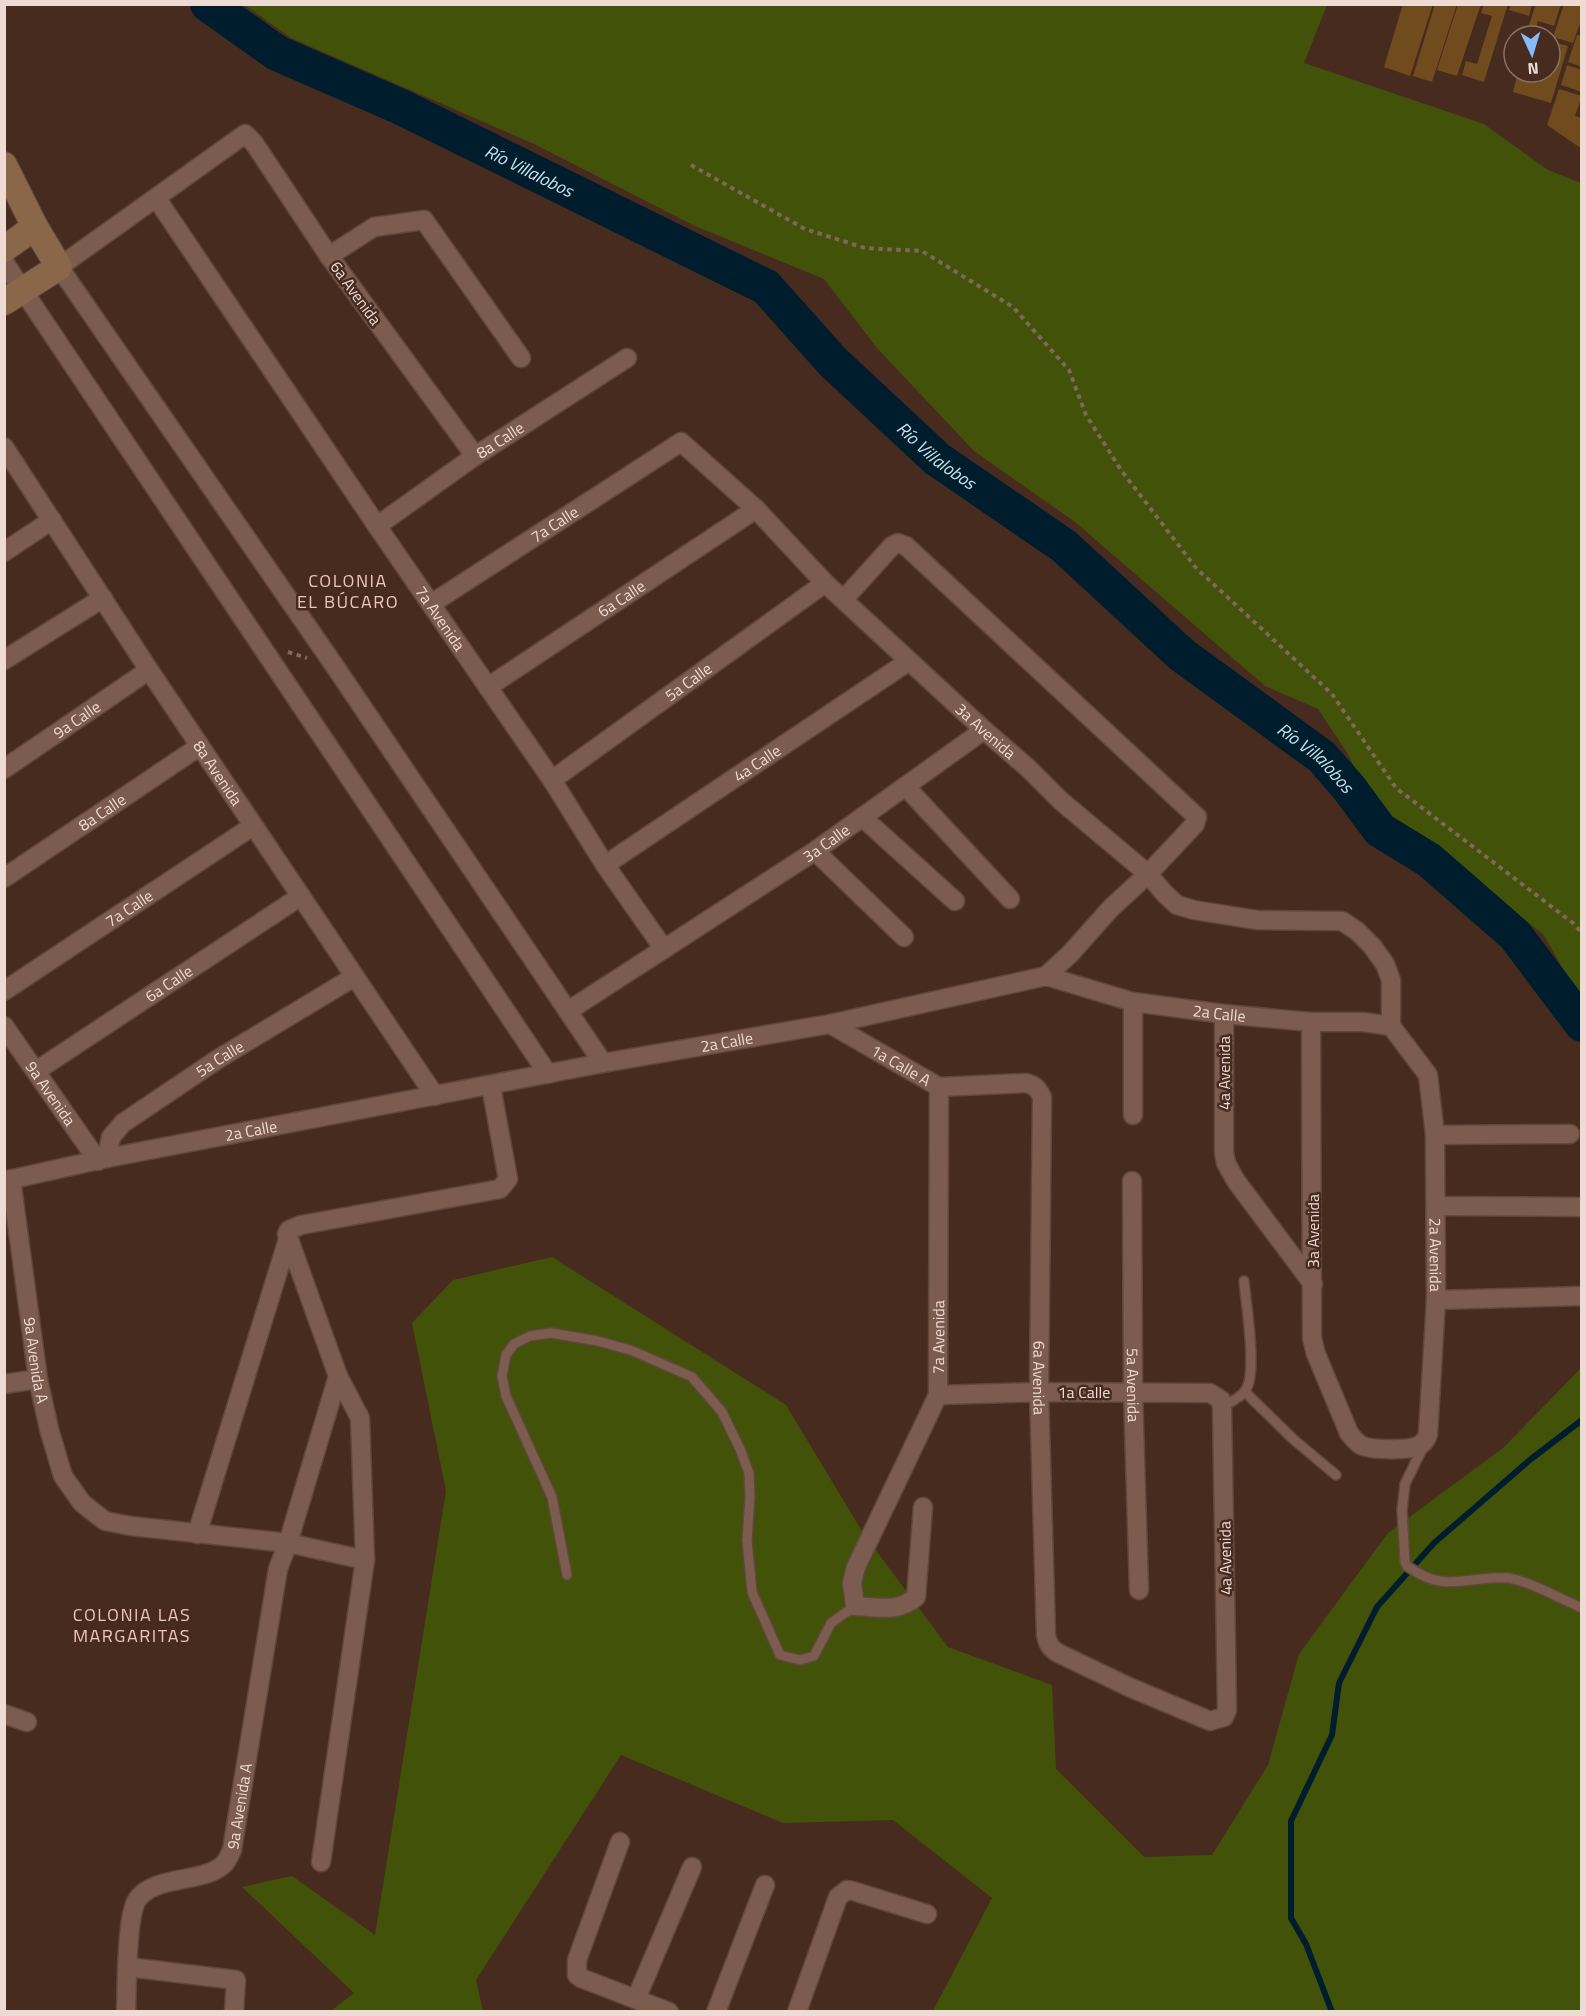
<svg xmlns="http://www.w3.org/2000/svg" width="1586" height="2016" font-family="'Titillium Web',sans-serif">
	<rect width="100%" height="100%" fill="#472b1e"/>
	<g fill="#435209">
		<path d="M245 5H1327L1304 63 1484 124 1548 170 1581 183V1000L1543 934 1376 808 1346 751 1318 709 1265 686 1075 522 974 451 877 348 824 279 695 226 534 144 291 38Z"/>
		<path d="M552 1257 786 1405 863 1533 948 1647 1052 1685 1056 1769 1144 1857 1212 1855 1268 1765 1299 1654 1388 1533 1503 1448 1581 1368V2011H933L992 1898 893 1820 783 1823 621 1755 476 1980 483 2011H331L354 1993 242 1887 292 1876 375 1935 446 1491 412 1323 453 1280Z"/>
	</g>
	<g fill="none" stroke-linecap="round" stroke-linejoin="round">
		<path stroke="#001d2e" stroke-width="6" d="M1332 2012 1306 1944 1291 1918V1821L1332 1735 1339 1683 1377 1607 1434 1543 1531 1459 1582 1420"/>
		<path stroke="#001d2e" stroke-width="36" id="s1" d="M208 4 277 53 401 107 766 287 833 362 937 459 1064 546 1182 655 1322 757 1349 788 1380 830 1429 860 1515 935 1582 1024"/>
	</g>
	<g fill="#6f4b1e">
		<path d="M1403 4H1433L1410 76 1384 67Z"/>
		<path d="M1435 4H1457L1432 82 1413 76Z"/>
		<path d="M1458 4H1481L1457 76 1437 70Z"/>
		<path d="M1484 4H1508L1484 82 1462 75 1466 61 1477 64 1492 16 1481 13Z"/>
		<path d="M1511 4H1532L1529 16 1509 10Z"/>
		<path d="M1536 4H1561L1554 26 1538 21 1536 28 1529 25Z"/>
		<path d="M1564 4H1582V17L1573 43 1553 37Z"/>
		<path d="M1577 35 1582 36V67L1568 62Z"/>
		<path d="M1550 41 1568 46 1551 103 1513 92 1518 72H1550Z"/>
		<path d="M1567 65 1582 70V92L1561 85Z"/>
		<path d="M1559 89 1582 96 1575 116 1582 118V149L1547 125Z"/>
	</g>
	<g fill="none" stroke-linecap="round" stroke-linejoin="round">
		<g stroke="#5f473c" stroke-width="12">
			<g id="service">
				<path d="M1245 1392 1293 1439 1336 1475"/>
				<path d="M1222 1407C1229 1403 1240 1398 1245 1391 1258 1375 1246 1304 1244 1281"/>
				<path d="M1424 1445 1405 1484 1402 1510 1405 1562 1407 1566C1435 1586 1449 1583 1481 1579 1490 1578 1499 1577 1509 1578 1534 1583 1558 1598 1582 1608"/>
				<path d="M567 1575 552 1497 506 1396 502 1376 506 1355 514 1344 530 1336 551 1333 598 1341 633 1351 692 1377 722 1412 740 1449 749 1473 750 1497 747 1540 752 1592 780 1655 800 1660 814 1656 831 1623 855 1606"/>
			</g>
		</g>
		<g stroke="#5f473c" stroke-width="21">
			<g id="minor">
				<path id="s2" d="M157 199 377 526 552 780 605 865 664 949"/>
				<path d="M329 256 374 227 424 220 521 358"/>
				<path d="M4 262 548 1074"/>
				<path id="s3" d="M4 447 149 670 435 1096"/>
				<path d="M475 456 329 256 254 143 245 134 59 267 336 668 603 1063"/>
				<path id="s4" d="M377 526 475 456 627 358"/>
				<path d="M4 552 52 520"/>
				<path d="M844 599 892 546 898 543 906 546 1197 817 1195 824 1148 874 1111 908 1070 954 1046 976"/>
				<path id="s5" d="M431 604 681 442 756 509 825 583 984 730 1028 768 1061 801 1148 874 1165 894 1177 905 1194 910 1257 920 1342 921 1357 931 1372 946 1385 964 1391 980V1026"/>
				<path d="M4 660 103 598"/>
				<path id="s6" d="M488 687 756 509"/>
				<path id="s7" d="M4 769 149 670"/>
				<path id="s8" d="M552 780 825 583"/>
				<path d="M906 787 1010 899"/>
				<path d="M862 817 955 901"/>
				<path d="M815 851 904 937"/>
				<path id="s9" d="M605 865 909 661"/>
				<path id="s10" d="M4 878 200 746"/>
				<path id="s11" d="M4 991 253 826"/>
				<path d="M1133 1002V1115"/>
				<path id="s12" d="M568 1011 815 851 984 730"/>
				<path d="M1224 1014V1153L1226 1163 1236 1181 1313 1284"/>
				<path id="s13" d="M830 1024 939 1087 1026 1083C1035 1085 1038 1089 1042 1097L1039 1392 1046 1635C1048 1644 1050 1648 1058 1653L1129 1687 1210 1721 1224 1717 1227 1710 1222 1407 1221 1400 1210 1393 1039 1392 938 1395"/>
				<path id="s14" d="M4 1026 98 1161"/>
				<path id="s15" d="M36 1071 301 896"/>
				<path d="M1435 1135 1570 1134"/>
				<path id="s16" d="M107 1158 111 1137 123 1123 218 1059 354 977"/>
				<path id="s17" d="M11 1179 38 1379 49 1429 63 1476 82 1503 105 1521 131 1526 288 1543 365 1560"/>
				<path id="s18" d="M4 1181 107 1158 603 1063 830 1024 1046 976 1133 1002 1224 1014 1311 1022H1363L1391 1026 1428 1075 1435 1135 1436 1300 1428 1434C1426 1441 1422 1445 1415 1447 1406 1450 1372 1450 1363 1446 1357 1444 1353 1438 1349 1433L1316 1354 1312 1338 1311 1022"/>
				<path id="s19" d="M1132 1181 1133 1392 1139 1590"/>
				<path d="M1436 1206 1582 1207"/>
				<path d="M1436 1300 1582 1296"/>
				<path d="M4 1384 38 1379"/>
				<path id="s20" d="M923 1507 916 1597C898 1613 878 1607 855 1606L852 1583 856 1567 938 1395 939 1087"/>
				<path d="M197 1534 288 1239"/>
				<path d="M4 1714 27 1722"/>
				<path d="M620 1842 577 1960V1975L581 1978 669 2012"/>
				<path d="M321 1862 365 1560 360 1418 338 1376 287 1234 289 1230 301 1225 500 1189 508 1179 491 1086"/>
				<path d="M128 1967 236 1980 234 2012"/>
				<path d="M636 1999 692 1867"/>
				<path id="s21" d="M126 2012C127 1989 126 1917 137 1900 154 1874 206 1884 225 1863 228 1859 230 1854 232 1850L278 1569 288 1543 338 1376"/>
				<path d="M716 2012 765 1885"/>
				<path d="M797 2012 838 1897 847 1890 853 1891 927 1914"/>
			</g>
		</g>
		<g stroke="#5f473c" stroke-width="28">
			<g id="secondary">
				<path d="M4 165 35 227 59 267 4 302"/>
				<path d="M4 249 35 227"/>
			</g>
		</g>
		<g stroke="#80675c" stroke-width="4" stroke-dasharray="4.5 4.5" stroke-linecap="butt">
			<path d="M691 165 805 229 865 248 922 251 1013 307 1069 370 1086 415 1121 470 1196 568 1332 694 1396 788 1573 923 1582 933"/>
			<path d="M288 652 307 658"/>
		</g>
		<use href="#service" stroke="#7c5c4e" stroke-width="9"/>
		<use href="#minor" stroke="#7c5c4e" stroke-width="18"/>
		<use href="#secondary" stroke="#8b674a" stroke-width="26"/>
	</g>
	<g text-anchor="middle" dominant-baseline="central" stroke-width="5" stroke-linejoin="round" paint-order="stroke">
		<g font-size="16" fill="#eedbd3" stroke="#472b1e">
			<text transform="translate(356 293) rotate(54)">6a Avenida</text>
			<text stroke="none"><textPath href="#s4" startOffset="150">8a Calle</textPath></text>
			<text stroke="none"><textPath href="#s5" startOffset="147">7a Calle</textPath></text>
			<text stroke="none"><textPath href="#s6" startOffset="160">6a Calle</textPath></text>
			<text stroke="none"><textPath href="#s2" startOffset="506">7a Avenida</textPath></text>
			<text stroke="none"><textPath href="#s8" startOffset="168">5a Calle</textPath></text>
			<text stroke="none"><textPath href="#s7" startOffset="88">9a Calle</textPath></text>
			<text stroke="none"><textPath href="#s5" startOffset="718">3a Avenida</textPath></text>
			<text stroke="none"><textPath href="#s9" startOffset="183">4a Calle</textPath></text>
			<text stroke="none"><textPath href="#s3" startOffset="390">8a Avenida</textPath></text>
			<text stroke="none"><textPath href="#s10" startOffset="118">8a Calle</textPath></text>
			<text stroke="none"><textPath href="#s12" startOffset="308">3a Calle</textPath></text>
			<text stroke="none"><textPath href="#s11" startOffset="150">7a Calle</textPath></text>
			<text stroke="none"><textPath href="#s15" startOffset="159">6a Calle</textPath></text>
			<text stroke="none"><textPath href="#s18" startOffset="1240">2a Calle</textPath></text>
			<text stroke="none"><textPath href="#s18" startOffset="736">2a Calle</textPath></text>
			<text stroke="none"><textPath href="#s16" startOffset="156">5a Calle</textPath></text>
			<text stroke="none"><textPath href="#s13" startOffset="82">1a Calle A</textPath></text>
			<text transform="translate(1224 1073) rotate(-90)">4a Avenida</text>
			<text stroke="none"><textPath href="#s14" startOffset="82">9a Avenida</textPath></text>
			<text stroke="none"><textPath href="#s18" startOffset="252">2a Calle</textPath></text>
			<text transform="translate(1313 1231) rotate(-90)">3a Avenida</text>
			<text stroke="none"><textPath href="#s18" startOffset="1654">2a Avenida</textPath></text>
			<text stroke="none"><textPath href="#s20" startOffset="442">7a Avenida</textPath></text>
			<text stroke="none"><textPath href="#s17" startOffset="183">9a Avenida A</textPath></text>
			<text stroke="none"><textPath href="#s13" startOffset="516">6a Avenida</textPath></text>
			<text stroke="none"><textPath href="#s19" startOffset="204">5a Avenida</textPath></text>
			<text x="1084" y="1392">1a Calle</text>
			<text transform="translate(1225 1558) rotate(-91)">4a Avenida</text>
			<text stroke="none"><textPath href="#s21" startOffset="270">9a Avenida A</textPath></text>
		</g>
		<g font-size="18" font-style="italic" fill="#c9e0ee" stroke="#472b1e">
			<text stroke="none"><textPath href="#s1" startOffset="363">Río Villalobos</textPath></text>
			<text stroke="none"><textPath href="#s1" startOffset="867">Río Villalobos</textPath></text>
			<text stroke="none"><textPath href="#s1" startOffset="1353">Río Villalobos</textPath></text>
		</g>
		<g font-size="18" letter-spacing="1.5" fill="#ecc7b7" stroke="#472b1e">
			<text x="348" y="580">COLONIA<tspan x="348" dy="21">EL BÚCARO</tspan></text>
			<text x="132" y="1614">COLONIA LAS<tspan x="132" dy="21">MARGARITAS</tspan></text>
		</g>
	</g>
	<rect width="1586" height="2016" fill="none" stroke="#eedbd3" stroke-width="12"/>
	<g transform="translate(1532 54) rotate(176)"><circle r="28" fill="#472b1e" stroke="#8a7166" stroke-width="1.5"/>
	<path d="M0-4.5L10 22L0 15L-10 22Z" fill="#86bbfb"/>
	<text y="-9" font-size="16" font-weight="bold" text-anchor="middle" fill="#eedbd3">N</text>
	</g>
</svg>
